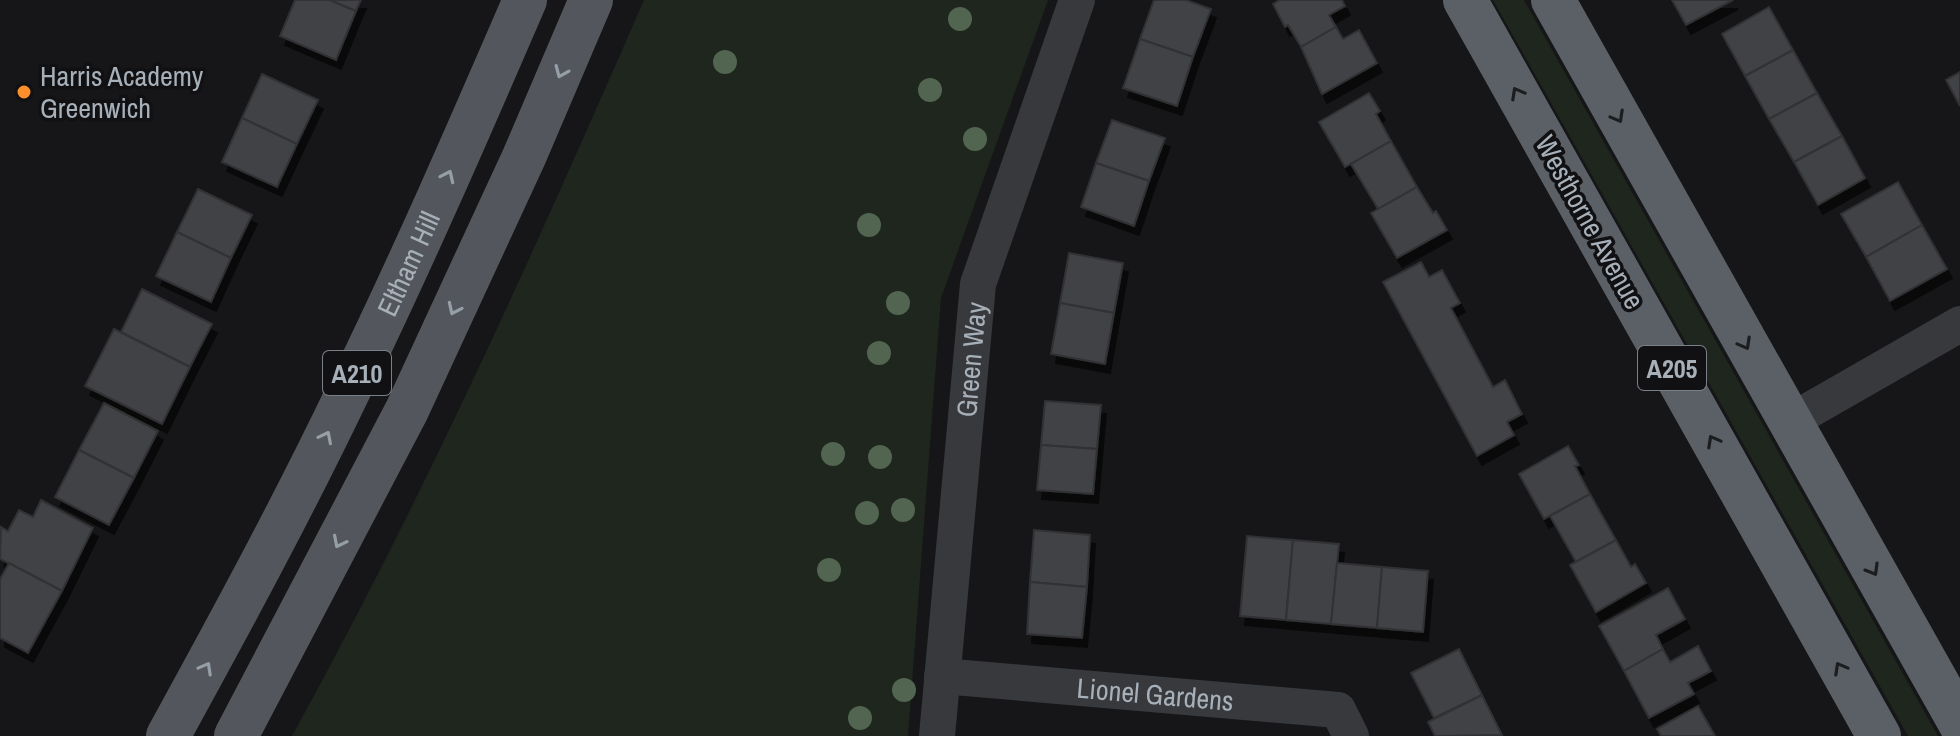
<svg xmlns="http://www.w3.org/2000/svg" width="1960" height="736" font-family="'Archivo Narrow',sans-serif">
	<defs>
		<filter id="shadow"><feDropShadow dx="5" dy="9" stdDeviation="0" flood-color="#0009"/></filter>
	</defs>
	<rect width="100%" height="100%" fill="#161618"/>
	<g fill="#1e261e">
		<path d="M644 0H1048L941 298 908 736H292C424 497 535 250 644 0Z"/>
		<path d="M1493 0H1524L1938 736H1908Z"/>
	</g>
	<g fill="#404245" stroke="#303134" stroke-width="2" filter="url(#shadow)">
		<path d="M295 0H330L356 11 336 60 280 36Z"/>
		<path d="M330 0H361L356 11Z"/>
		<path d="M1154 0H1186L1211 9 1193 57 1140 39Z"/>
		<path d="M1280 0H1342L1345 6 1329 15 1336 27 1301 47 1288 25 1285 27 1273 4Z"/>
		<path d="M1672 0H1733L1686 25Z"/>
		<path d="M1769 7 1793 50 1745 76 1722 34Z"/>
		<path d="M1336 27 1343 39 1359 30 1377 63 1322 94 1301 47Z"/>
		<path d="M1140 39 1193 57 1177 106 1123 88Z"/>
		<path d="M1793 50 1817 93 1769 119 1745 76Z"/>
		<path d="M1960 72V106L1946 80Z"/>
		<path d="M262 74 318 100 297 144 242 118Z"/>
		<path d="M1369 93 1380 111 1376 114 1391 141 1345 167 1319 122Z"/>
		<path d="M1817 93 1842 136 1794 162 1769 119Z"/>
		<path d="M242 118 297 144 277 187 222 162Z"/>
		<path d="M1112 120 1165 138 1149 181 1096 163Z"/>
		<path d="M1842 136 1865 178 1818 205 1794 162Z"/>
		<path d="M1391 141 1417 187 1378 209 1351 164Z"/>
		<path d="M1096 163 1149 181 1134 226 1081 207Z"/>
		<path d="M1898 182 1922 225 1866 257 1841 214Z"/>
		<path d="M1417 187 1433 213 1436 211 1447 230 1397 258 1371 213Z"/>
		<path d="M198 189 252 215 231 258 177 232Z"/>
		<path d="M1922 225 1947 269 1890 301 1866 257Z"/>
		<path d="M177 232 231 258 211 302 156 276Z"/>
		<path d="M1069 253 1123 263 1114 313 1060 303Z"/>
		<path d="M1421 262 1429 277 1442 270 1460 303 1451 308 1493 387 1505 380 1522 414 1507 422 1514 435 1477 456 1383 282Z"/>
		<path d="M142 289 212 324 190 367 121 332Z"/>
		<path d="M1060 303 1114 313 1105 364 1051 354Z"/>
		<path d="M114 329 190 367 162 424 85 386Z"/>
		<path d="M1045 401 1101 405 1097 449 1041 445Z"/>
		<path d="M104 403 158 431 134 478 79 450Z"/>
		<path d="M1041 445 1097 449 1093 494 1037 490Z"/>
		<path d="M1568 446 1579 465 1575 466 1590 494 1544 519 1519 474Z"/>
		<path d="M79 450 134 478 109 525 55 497Z"/>
		<path d="M1590 494 1616 540 1576 562 1550 516Z"/>
		<path d="M41 500 93 528 62 591 0 559 1 527 8 531 19 510 33 517Z"/>
		<path d="M1034 530 1090 535 1087 587 1030 582Z"/>
		<path d="M1247 536 1293 540 1286 620 1240 616Z"/>
		<path d="M1293 540 1339 544 1331 624 1286 620Z"/>
		<path d="M1616 540 1631 567 1635 564 1646 583 1596 612 1570 565Z"/>
		<path d="M9 563 62 591 28 653 0 638V579Z"/>
		<path d="M1337 563 1382 567 1377 628 1331 624Z"/>
		<path d="M1382 567 1428 571 1423 632 1377 628Z"/>
		<path d="M1030 582 1087 587 1082 638 1027 634Z"/>
		<path d="M1668 588 1685 619 1656 635 1663 649 1624 671 1599 626Z"/>
		<path d="M1698 646 1711 671 1688 683 1694 694 1649 718 1624 671 1663 649 1670 662Z"/>
		<path d="M1459 649 1482 695 1434 718 1411 673Z"/>
		<path d="M1482 695 1502 735 1435 736 1428 722Z"/>
		<path d="M1698 706 1715 736H1661L1657 729Z"/>
	</g>
	<g fill="none" stroke-linecap="round" stroke-linejoin="round">
		<g stroke="#37393d" stroke-width="36">
			<path d="M1789 422 1960 324"/>
			<path id="s1" d="M942 676 1338 710 1351 736"/>
			<path id="s2" d="M937 736 978 284 1077 0"/>
		</g>
		<g stroke="#53575d" stroke-width="44">
			<path id="s3" d="M168 736C230 623 292 509 348 392 411 263 468 132 525 0"/>
			<path d="M236 736 407 410 524 157 591 0"/>
		</g>
		<g stroke="#5b6066" stroke-width="44">
			<path d="M1465 0 1879 736"/>
			<path d="M1553 0 1960 723"/>
		</g>
	</g>
	<g fill="#516550">
		<circle cx="960" cy="19" r="12"/>
		<circle cx="725" cy="62" r="12"/>
		<circle cx="930" cy="90" r="12"/>
		<circle cx="975" cy="139" r="12"/>
		<circle cx="869" cy="225" r="12"/>
		<circle cx="898" cy="303" r="12"/>
		<circle cx="879" cy="353" r="12"/>
		<circle cx="833" cy="454" r="12"/>
		<circle cx="880" cy="457" r="12"/>
		<circle cx="903" cy="510" r="12"/>
		<circle cx="867" cy="513" r="12"/>
		<circle cx="829" cy="570" r="12"/>
		<circle cx="904" cy="690" r="12"/>
		<circle cx="860" cy="718" r="12"/>
	</g>
	<defs><path id="oneway-chevron" d="M-2-3.5L2.5 0L-2 3.5" fill="none" stroke-width="1.6" stroke-linecap="round" stroke-linejoin="round" transform="scale(2)"/></defs>
	<g stroke="#969ea7">
		<use href="#oneway-chevron" transform="translate(561 72) rotate(113)"/>
		<use href="#oneway-chevron" transform="translate(448 176) rotate(-65)"/>
		<use href="#oneway-chevron" transform="translate(454 309) rotate(115)"/>
		<use href="#oneway-chevron" transform="translate(326 437) rotate(-63)"/>
		<use href="#oneway-chevron" transform="translate(339 542) rotate(117)"/>
		<use href="#oneway-chevron" transform="translate(206 668) rotate(-61)"/>
	</g>
	<g stroke="#1c1d1f">
		<use href="#oneway-chevron" transform="translate(1517 93) rotate(-119)"/>
		<use href="#oneway-chevron" transform="translate(1618 117) rotate(61)"/>
		<use href="#oneway-chevron" transform="translate(1745 344) rotate(61)"/>
		<use href="#oneway-chevron" transform="translate(1713 441) rotate(-119)"/>
		<use href="#oneway-chevron" transform="translate(1873 570) rotate(60)"/>
		<use href="#oneway-chevron" transform="translate(1840 668) rotate(-119)"/>
	</g>
	<circle fill="#fb902b" stroke="#111113" stroke-width="3" cx="24" cy="92" r="8"/>
	<g text-anchor="middle" dominant-baseline="central" stroke-width="7" stroke-linejoin="round" paint-order="stroke">
		<g fill="#111113" stroke="#7a8087" stroke-width="2">
			<rect x="1638" y="346" width="68" height="44" rx="6"/>
			<rect x="323" y="351" width="68" height="44" rx="6"/>
		</g>
		<g font-size="26" font-weight="bold" fill="#a7b0b9">
			<text x="1672" y="368">A205</text>
			<text x="357" y="373">A210</text>
		</g>
		<g font-size="28" fill="#a7b0b9" stroke="#111113" text-anchor="start">
			<text x="40" y="76">Harris Academy<tspan x="40" dy="32">Greenwich</tspan></text>
		</g>
		<g font-size="28" fill="#a7b0b9" stroke="#111113">
			<text transform="translate(1590 222) rotate(61)">Westhorne Avenue</text>
			<text stroke="none"><textPath href="#s3" startOffset="530">Eltham Hill</textPath></text>
			<text stroke="none"><textPath href="#s2" startOffset="378">Green Way</textPath></text>
			<text stroke="none"><textPath href="#s1" startOffset="214">Lionel Gardens</textPath></text>
		</g>
	</g>
</svg>
